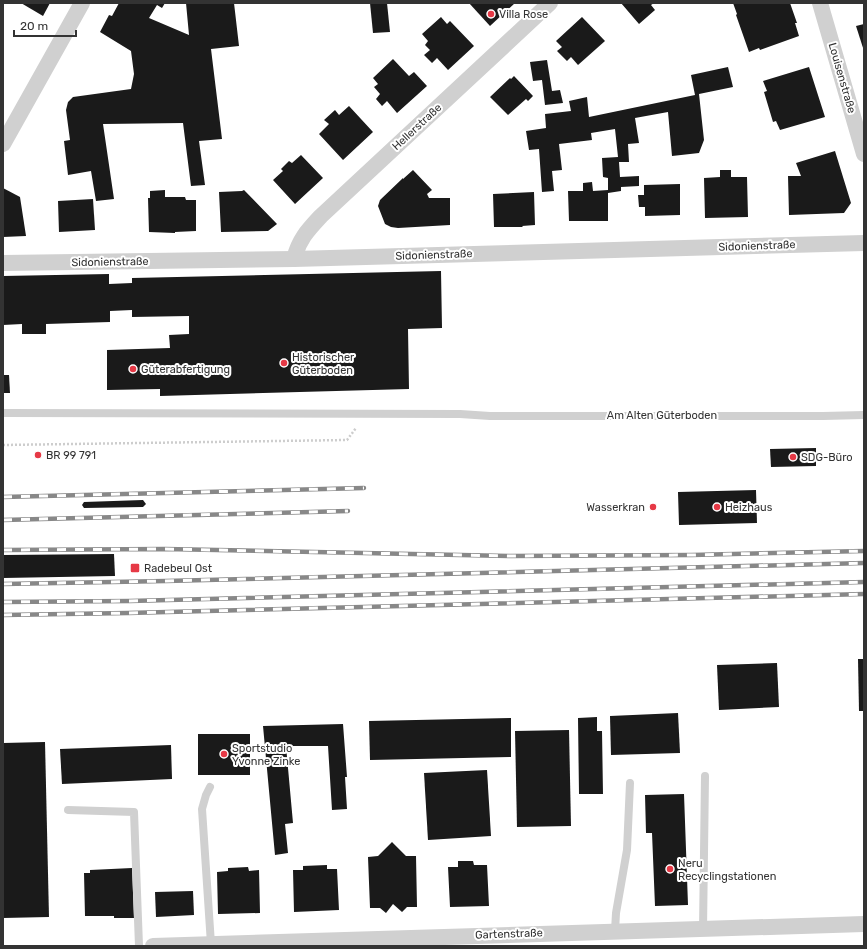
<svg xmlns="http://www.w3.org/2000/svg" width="867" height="949" font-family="Rubik,sans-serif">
	<rect width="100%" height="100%" fill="#fff"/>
	<g fill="#1a1a1a">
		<path d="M21 3H50L43 16Z"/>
		<path d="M119 3H165L162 8 157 5 149 18 189 35 186 3H234L239 46 211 49 222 139 199 141 205 185 191 186 183 123 103 124 114 199 96 201 91 171 68 175 64 141 70 140 66 110 68 102 73 97 131 89 134 74 131 51 100 32 109 15 112 16Z"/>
		<path d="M370 3H387L390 32 373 33Z"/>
		<path d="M469 3H515L490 26Z"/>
		<path d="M621 3H654L651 5 655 10 639 24Z"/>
		<path d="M733 3H790L797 23H795L799 36 760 50 759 48 749 52 736 15 737 14Z"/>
		<path d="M441 17 447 24 450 21 474 46 448 70 437 58 432 63 424 55 430 50 425 45 428 41 422 34Z"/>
		<path d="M582 17 605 41 578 65 571 57 567 61 557 51 562 47 556 41Z"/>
		<path d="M864 24V51L856 26Z"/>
		<path d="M393 59 409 76 414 72 427 86 397 113 387 101 382 106 376 99 380 94 374 87 378 84 373 78Z"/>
		<path d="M547 60 552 91 560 90 563 103 545 105 542 80 533 81 530 62Z"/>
		<path d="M728 67 733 87 699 94 704 140 699 153 672 156 668 112 635 118 639 143 628 144 629 162H619L620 177 639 176V186L621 187V191L608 193V221H569L568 191H583V183L592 182 593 191 608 190V178L603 177 602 158 618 157 615 129 591 133 592 140 559 144 562 170 552 171 554 191 542 192 539 149 529 150 526 131 546 128 545 114 571 111 569 101 587 97 589 117 695 95 691 75Z"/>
		<path d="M809 67 825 117 780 130 776 121 773 122 764 92 767 91 763 81Z"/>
		<path d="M514 76 533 96 528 101 526 99 508 115 490 97 510 78 511 79Z"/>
		<path d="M349 106 373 132 343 160 319 134 329 124 324 120 335 110 339 115Z"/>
		<path d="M835 151 851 203 844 213 789 215 788 176H801L796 163Z"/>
		<path d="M301 155 323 178 295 204 273 180 283 171 281 169 289 161 292 163Z"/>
		<path d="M413 170 432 190 427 194 429 198H450V225L398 228 391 227 385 224 378 206 380 200 403 178V179Z"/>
		<path d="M720 170H731V177H747L748 217 705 218 704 178 720 177Z"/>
		<path d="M680 184V215L645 216V207H639L638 195H644V185Z"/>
		<path d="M3 188 20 197 26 236 3 237Z"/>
		<path d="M165 190V197H185L186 200H196V231L175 232V233L149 232 148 198H150V191Z"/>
		<path d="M244 190 277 224 268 231 221 232 219 192 242 191Z"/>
		<path d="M534 192 535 225 522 226 523 227H494L493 194Z"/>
		<path d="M93 199 95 230 59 232 58 201Z"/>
		<path d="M441 271 442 328 408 329 409 389 160 396V389L107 390V350L170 348 169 335 189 334V316L132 317V310L110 311V322L46 324V334H22V324L3 325V276L109 274V284L132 283V278Z"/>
		<path d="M3 375H9L10 393H3Z"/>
		<path d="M816 448V466L771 467 770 449Z"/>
		<path d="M756 490 757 523 679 525 678 492Z"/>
		<path d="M143 500 146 504 143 507 84 508 82 505 84 502Z"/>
		<path d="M114 554 115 576 3 578V555Z"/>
		<path d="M858 659H864V711H859Z"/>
		<path d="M777 663 779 707 719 710 717 665Z"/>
		<path d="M678 713 680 753 611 755 610 716Z"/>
		<path d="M597 717V731H602L603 794H579L578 718Z"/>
		<path d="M511 718V757L370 760 369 721Z"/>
		<path d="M343 724 347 777H345L347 809 332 810 328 746H286L293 823 285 824 288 853 275 855 263 726Z"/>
		<path d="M569 730 571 826 517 827 515 731Z"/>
		<rect x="198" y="734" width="52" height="41"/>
		<path d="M45 742 49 917 3 918V743Z"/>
		<path d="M171 745 172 779 62 784 60 749Z"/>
		<path d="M487 770 491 836 428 840 424 773Z"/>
		<path d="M684 794 688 905 655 906 652 833H646L645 795Z"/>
		<path d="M392 842 406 856H416L417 907H407L402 912 393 904 386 913 380 908H370L368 857 378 856Z"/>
		<path d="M458 861H473L474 865H487L489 906 450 907 448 867H458Z"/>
		<path d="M327 865V869H337L339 910 294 912 293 870H303V866Z"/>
		<path d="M248 867 249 871 259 870 260 913 218 914 217 872 228 871V868Z"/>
		<path d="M132 868 134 918H114V916H85L84 873H90V870Z"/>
		<path d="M193 891 194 915 156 917 155 892Z"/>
	</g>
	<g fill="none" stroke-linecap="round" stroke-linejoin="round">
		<path stroke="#cdcdcd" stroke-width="2.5" stroke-dasharray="2 2" stroke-linecap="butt" d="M3 445 347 440 356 428"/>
		<g stroke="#d0d0d0" stroke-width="8">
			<path d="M3 413 460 414 490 416H823L864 415"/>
			<path d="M210 787 206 795 202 809 211 944"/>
			<path d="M68 810 134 812 139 946"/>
			<path d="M703 930 705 776"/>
			<path d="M615 931 616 913 627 850 630 783"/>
		</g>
		<g stroke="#d0d0d0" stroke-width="16">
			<path d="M820 3 864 154"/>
			<path d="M3 144 82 3"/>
			<path d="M294 259C299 239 308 230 321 216L550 3"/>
			<path d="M3 263 294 259 864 243"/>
			<path d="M153 946 864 924"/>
		</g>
		<g stroke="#888" stroke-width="4.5">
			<g id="rail">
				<path d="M3 497 364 488"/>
				<path d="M3 520 348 511"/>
				<path d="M3 550 165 549 509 556 692 555 864 551"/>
				<path d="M3 584 166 581 864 563"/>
				<path d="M3 602 130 601 864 582"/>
				<path d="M3 615 128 613 864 594"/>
			</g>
		</g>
		<use href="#rail" stroke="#fff" stroke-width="3" stroke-dasharray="9" stroke-linecap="butt"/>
	</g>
	<g fill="#e63946" stroke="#fff" stroke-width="1.5">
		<circle cx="491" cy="14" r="4"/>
		<circle cx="284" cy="363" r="4"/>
		<circle cx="133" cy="369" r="4"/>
		<circle cx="38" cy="455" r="4"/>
		<circle cx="793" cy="457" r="4"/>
		<circle cx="653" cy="507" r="4"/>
		<circle cx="717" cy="507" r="4"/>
		<rect x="130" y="563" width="10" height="10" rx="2"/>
		<circle cx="224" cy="754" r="4"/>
		<circle cx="670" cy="869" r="4"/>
	</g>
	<g text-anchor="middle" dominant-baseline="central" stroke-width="4" stroke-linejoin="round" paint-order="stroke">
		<g font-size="11" fill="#333" stroke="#fff" text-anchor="start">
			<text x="499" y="14">Villa Rose</text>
			<text x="292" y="357">Historischer<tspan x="292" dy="13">Güterboden</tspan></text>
			<text x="141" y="369">Güterabfertigung</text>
			<text x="46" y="455">BR 99 791</text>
			<text x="801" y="457">SDG-Büro</text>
			<text x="645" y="507" text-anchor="end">Wasserkran</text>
			<text x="725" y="507">Heizhaus</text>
			<text x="144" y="568">Radebeul Ost</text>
			<text x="232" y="748">Sportstudio<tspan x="232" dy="13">Yvonne Zinke</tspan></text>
			<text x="678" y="863">Neru<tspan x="678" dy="13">Recyclingstationen</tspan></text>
		</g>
		<g font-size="11" fill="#333" stroke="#fff">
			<text transform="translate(842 78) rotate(74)">Louisenstraße</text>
			<text transform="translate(417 127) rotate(-43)">Hellerstraße</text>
			<text transform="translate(757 246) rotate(-2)">Sidonienstraße</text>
			<text transform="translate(434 255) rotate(-2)">Sidonienstraße</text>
			<text transform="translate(110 262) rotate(-1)">Sidonienstraße</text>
			<text x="662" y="415">Am Alten Güterboden</text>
			<text transform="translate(509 934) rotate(-2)">Gartenstraße</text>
		</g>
	</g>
	<rect width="867" height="949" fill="none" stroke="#333333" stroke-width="8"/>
	<path d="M14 30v6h62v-6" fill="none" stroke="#333333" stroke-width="2"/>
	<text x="20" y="30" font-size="12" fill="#333333" stroke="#ffffff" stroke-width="3" paint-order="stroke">20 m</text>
</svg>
